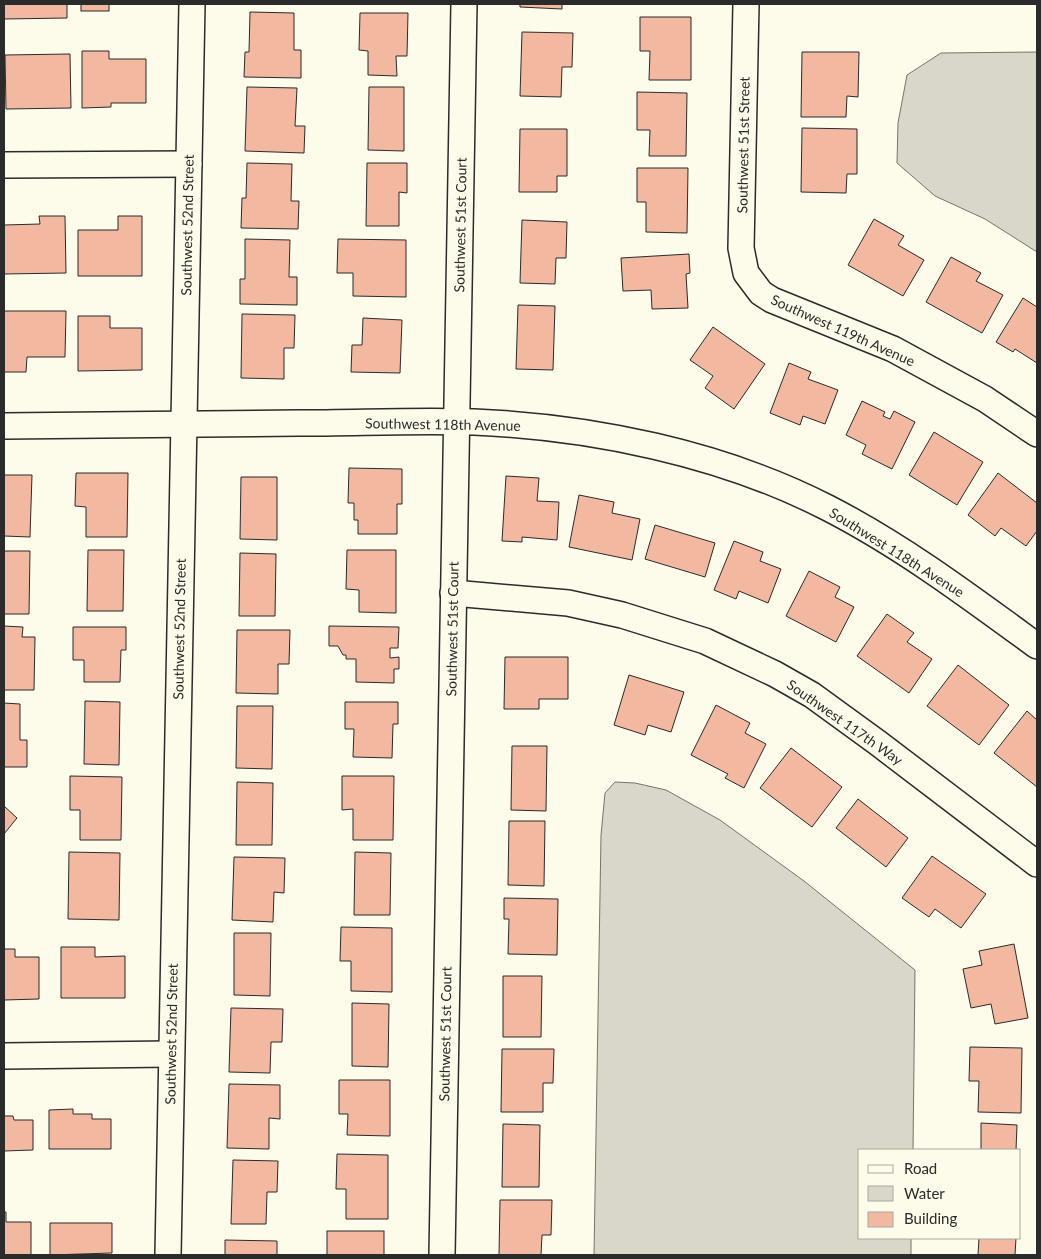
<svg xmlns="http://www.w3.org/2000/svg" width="1041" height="1259" font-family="Lato,sans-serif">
	<rect width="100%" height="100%" fill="#fdfbea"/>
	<g fill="#d8d7c9" stroke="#74746e">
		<path d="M1037 52V252L985 219 935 196 897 163 898 123 907 75 941 53Z"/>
		<path d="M615 782 635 783 666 790 720 820 804 881 915 970 913 1150H860V1238H911V1255H594L601 835 605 793Z"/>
	</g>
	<g fill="#f2b8a0" stroke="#2b2b2b">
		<path d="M4 4H67V18L4 19Z"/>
		<rect x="81" y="4" width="28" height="7"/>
		<path d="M520 4H562V9L520 7Z"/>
		<path d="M250 12 294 13V50H301V78L244 77 245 52H249Z"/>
		<path d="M360 13H408L407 56H396L397 76 368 75V51L359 50Z"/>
		<path d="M640 17H691V80H649L650 51H640Z"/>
		<path d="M522 32 573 33 572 67H562L561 97 520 96Z"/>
		<path d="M82 51H109V59H146V103H111V107L82 108Z"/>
		<path d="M802 52H859L858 97 847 96 846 117H801Z"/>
		<path d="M70 54 71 108 6 109 5 55Z"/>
		<path d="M247 87 297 88 295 126H305L304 153 245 151Z"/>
		<path d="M369 87H404V151L368 150Z"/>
		<path d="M637 92 687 93 686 156H649L650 130H637Z"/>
		<path d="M802 128 857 129V174H847L846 193 801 192Z"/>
		<path d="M520 129H567V176H557V192H519Z"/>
		<path d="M247 163 292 164 291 201H299L298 229 241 228 242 198H246Z"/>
		<path d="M367 163H407V193L399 192V226H366Z"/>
		<path d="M637 168H688L687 233 646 232V202H637Z"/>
		<path d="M39 216H65L66 273 4 274V225L40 224Z"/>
		<path d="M118 216H142V276H78V230H118Z"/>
		<path d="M874 219 904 236 898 245 924 260 903 296 848 265Z"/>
		<path d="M522 220 567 222 566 258H556L555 284 520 283Z"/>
		<path d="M245 239 290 240 289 277H297V305L240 304V279H245Z"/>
		<path d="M338 239 406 240V297L353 296V273H337Z"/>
		<path d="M689 254 690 273 686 274 688 308 652 309 651 290 623 291 621 258Z"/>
		<path d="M951 257 981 273 976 281 1003 295 982 333 926 302Z"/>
		<path d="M1023 298 1037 307V363L1015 349 1013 352 996 342Z"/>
		<path d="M518 305 555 306 553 370 516 369Z"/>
		<path d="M4 311H66L65 357H27L26 372H4Z"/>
		<path d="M242 314 295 315 294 348H284V379L241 378Z"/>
		<path d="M78 316H110V328H142V370L78 371Z"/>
		<path d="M363 318 402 320 400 373 351 372 352 345H362Z"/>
		<path d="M713 327 765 364 734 409 705 388 713 376 690 360Z"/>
		<path d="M789 363 811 372 808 379 838 390 825 424 803 416 800 425 770 413Z"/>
		<path d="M862 401 885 412 883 416 890 419 894 411 915 422 892 469 862 454 866 445 846 435Z"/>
		<path d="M934 432 983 462 957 505 909 475Z"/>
		<path d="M349 468 402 469V504H397V534H358V520H354V503H348Z"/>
		<path d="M76 473H128L127 537H86V507L75 506Z"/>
		<path d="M998 473 1037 503V531L1026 546 1001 528 995 536 968 515Z"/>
		<path d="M4 475H32L30 537 4 536Z"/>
		<path d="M506 476 539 478 537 501 559 502 557 540 522 537V542L502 541Z"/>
		<path d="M241 477H277V540L240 539Z"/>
		<path d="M579 495 614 502 612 513 640 519 632 560 569 547Z"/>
		<path d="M655 525 715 543 705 577 645 559Z"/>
		<path d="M734 541 763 552 760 561 781 569 768 603 739 591 736 599 714 590Z"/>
		<path d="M88 550H124L123 611H87Z"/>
		<path d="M347 550H396V613L359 612V590L346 589Z"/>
		<path d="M4 551H30L29 614H4Z"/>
		<path d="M240 553 276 554 275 616H239Z"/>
		<path d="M809 571 840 587 835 597 854 607 836 642 786 616Z"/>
		<path d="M887 614 914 633 907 642 932 659 909 693 857 656Z"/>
		<path d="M4 626 23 627 22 637H35L34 690H4Z"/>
		<path d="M329 626 399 627 398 648H390V658L399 657V669H394V683L356 682V659H346V655H343L338 646H329Z"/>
		<path d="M73 627H126V650H121L120 682H84V660H73Z"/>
		<path d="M237 630H290L289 664H278V694L236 693Z"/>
		<path d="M505 657H568V699H539V709H504Z"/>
		<path d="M958 665 1009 705 979 745 927 706Z"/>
		<path d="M629 675 684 692 671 732 648 725 645 735 614 725Z"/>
		<path d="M85 701 120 702 119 765 84 764Z"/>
		<path d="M345 702H398V724H393L392 758 353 757 354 729H345Z"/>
		<path d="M4 703 20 704V740H27V767H4Z"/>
		<path d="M716 705 750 723 745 733 766 744 744 788 725 778 728 774 691 755Z"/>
		<path d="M237 706H273L272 769 236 768Z"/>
		<path d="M1027 711 1037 720V787L994 753Z"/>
		<path d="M512 746H547L546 811 511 810Z"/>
		<path d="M791 748 842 787 812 827 760 788Z"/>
		<path d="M70 776 122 777 121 840H80V810H70Z"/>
		<path d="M342 776H394L393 840H353V809L342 810Z"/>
		<path d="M237 782 273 783 272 845H236Z"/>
		<path d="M858 799 908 838 886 867 836 828Z"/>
		<path d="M4 806 17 818 4 834Z"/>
		<path d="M509 821H545L544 886 508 885Z"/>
		<path d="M69 852 120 853 119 920 68 919Z"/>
		<path d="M355 852 391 853 390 915H354Z"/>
		<path d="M932 856 986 894 961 928 935 909 929 917 902 898Z"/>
		<path d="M234 857 285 858 284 893 274 892 273 922 232 920Z"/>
		<path d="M504 898 558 899 557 955 508 954 509 919H504Z"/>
		<path d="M341 927 392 928V992L351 991V961H340Z"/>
		<path d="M234 933H271L270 996 234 995Z"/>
		<path d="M1014 944 1028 1018 995 1024 991 1004 971 1008 963 969 982 965 979 951Z"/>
		<path d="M61 947H95V957L125 956V998H61Z"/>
		<path d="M4 949H15V957H39V999L4 1000Z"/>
		<path d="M503 976H542L541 1037H503Z"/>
		<path d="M352 1003 389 1004 388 1067 352 1066Z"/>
		<path d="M231 1008 283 1009 282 1042H271L270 1073 229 1072Z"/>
		<path d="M970 1047 1022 1048 1021 1113 978 1112 979 1081H969Z"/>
		<path d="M502 1049H554L553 1083H543V1112H501Z"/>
		<path d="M339 1080H390V1136L347 1135 348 1114H339Z"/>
		<path d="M229 1084 280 1085V1119L269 1118V1149L227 1148Z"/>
		<path d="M73 1109V1114H92V1119H111V1149H49V1110Z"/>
		<path d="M4 1116H13L14 1120H33V1150L4 1151Z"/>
		<path d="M981 1123 1017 1125 1016 1150H981Z"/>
		<path d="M503 1124 540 1125 539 1187H502Z"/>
		<path d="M337 1154 388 1155V1219H346V1189H336Z"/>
		<path d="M233 1160 278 1161 277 1192H267L266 1224H231Z"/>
		<path d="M500 1200H552L551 1235H542L541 1255H499Z"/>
		<path d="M4 1212H6V1222H31V1255H4Z"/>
		<path d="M50 1223H112V1253L50 1255Z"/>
		<rect x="327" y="1231" width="57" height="24"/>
		<path d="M979 1238H1016L1015 1255H978Z"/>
		<path d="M225 1240 277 1241V1255H225Z"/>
	</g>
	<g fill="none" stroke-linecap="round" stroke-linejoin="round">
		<g stroke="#2b2b2b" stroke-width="28">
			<g id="minor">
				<path d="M746 4 741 248 746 273 761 293 772 300 893 349 985 399 1037 434"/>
				<path d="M4 165 189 164"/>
				<path d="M4 426C102 425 201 424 299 423 357 423 416 420 474 422 592 427 721 453 828 508 902 546 970 597 1037 646"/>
				<path d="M453 593 568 603 622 615 705 641 775 674 812 695 878 743 1037 864"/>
				<path d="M4 1056 171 1054"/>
				<path d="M168 1255 192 4"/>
				<path d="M442 1255 464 4"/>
			</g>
		</g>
		<use href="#minor" stroke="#fdfbea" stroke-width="25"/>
	</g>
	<g text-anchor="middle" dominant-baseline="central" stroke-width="4" stroke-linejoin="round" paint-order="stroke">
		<g font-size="14" fill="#2b2b2b" stroke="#fdfbea">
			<text transform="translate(743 145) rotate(-89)">Southwest 51st Street</text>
			<text transform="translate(187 225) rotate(-89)">Southwest 52nd Street</text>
			<text transform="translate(460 225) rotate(-89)">Southwest 51st Court</text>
			<text transform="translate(843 330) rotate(24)">Southwest 119th Avenue</text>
			<text transform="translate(443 424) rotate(1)">Southwest 118th Avenue</text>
			<text transform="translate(897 552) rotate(32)">Southwest 118th Avenue</text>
			<text transform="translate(179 629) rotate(-89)">Southwest 52nd Street</text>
			<text transform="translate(452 629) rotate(-89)">Southwest 51st Court</text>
			<text transform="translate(845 722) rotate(35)">Southwest 117th Way</text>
			<text transform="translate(171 1034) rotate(-89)">Southwest 52nd Street</text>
			<text transform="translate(445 1034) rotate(-89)">Southwest 51st Court</text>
		</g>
	</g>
	<rect width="1041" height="1259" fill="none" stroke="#2b2b2b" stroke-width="10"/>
	<rect x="858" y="1149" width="162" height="90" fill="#fdfbea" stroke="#a9a89e"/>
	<rect x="868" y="1165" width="25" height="8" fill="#fdfbea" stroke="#a9a89e"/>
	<text x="904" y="1174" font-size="15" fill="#2b2b2b">Road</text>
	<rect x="868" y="1186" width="25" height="15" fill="#d8d7c9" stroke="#a9a89e"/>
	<text x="904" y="1199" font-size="15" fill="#2b2b2b">Water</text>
	<rect x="868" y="1212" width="25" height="15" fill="#f2b8a0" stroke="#a9a89e"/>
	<text x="904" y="1224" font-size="15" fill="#2b2b2b">Building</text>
</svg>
